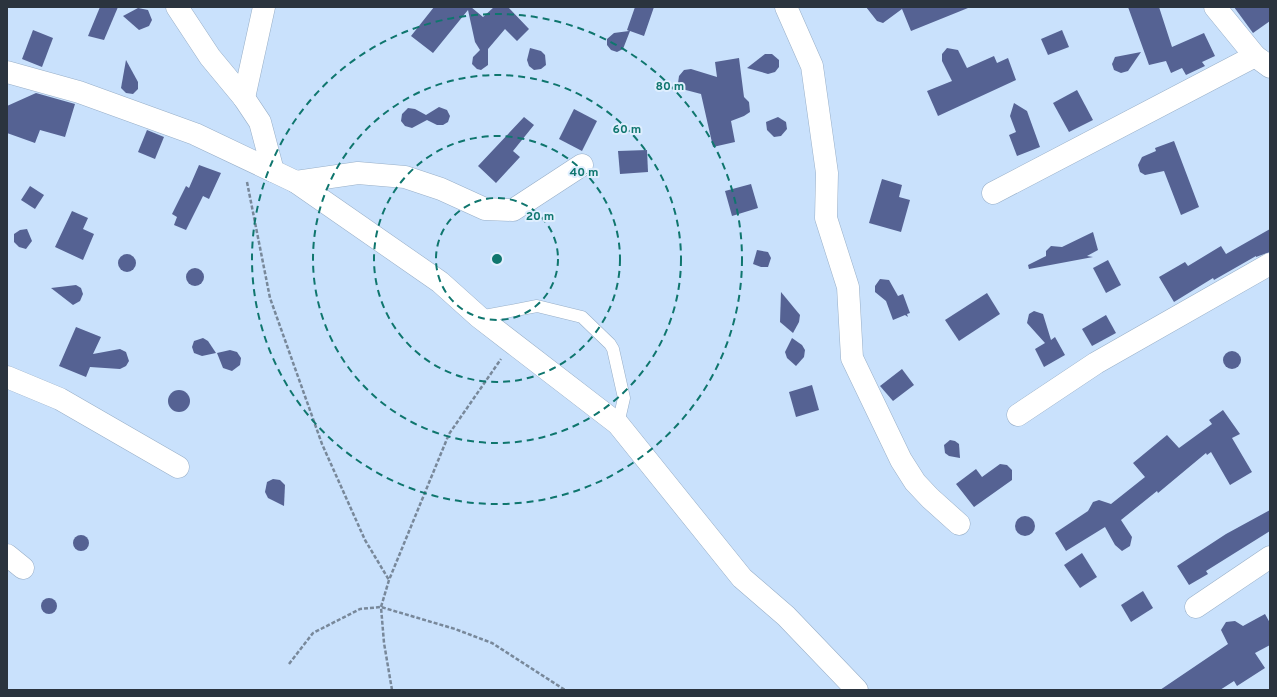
<svg xmlns="http://www.w3.org/2000/svg" width="1277" height="697" font-family="Overpass,sans-serif">
	<rect width="100%" height="100%" fill="#c9e1fc"/>
	<g fill="#556293">
		<path d="M100 7H118L104 40 88 36Z"/>
		<path d="M434 7H471L483 17 494 7H508L529 29 517 41 505 29 488 49V65L481 70 477 69 472 64 473 57 480 50 475 42 468 10 433 53 411 36Z"/>
		<path d="M635 7H654L644 36 630 31 623 49 617 52 611 50 607 45V39L614 33 629 31 627 30Z"/>
		<path d="M866 7H968V8L911 31 902 9 883 23 877 21Z"/>
		<path d="M1128 7H1159L1172 47 1204 33 1215 56 1202 62 1205 66 1186 75 1182 68 1171 73 1166 61 1149 65Z"/>
		<path d="M1234 7H1270V21L1253 33Z"/>
		<path d="M138 8 148 10 152 20 149 26 139 30 123 16Z"/>
		<path d="M33 30 53 38 42 67 22 59Z"/>
		<path d="M1062 30 1069 47 1048 55 1041 39Z"/>
		<path d="M530 48 541 51 545 55 546 65 541 69 534 70 529 66 527 60Z"/>
		<path d="M947 48 958 50 967 68 994 56 997 63 1008 58 1016 80 938 116 927 91 952 81 942 61V54Z"/>
		<path d="M1141 52 1128 71 1121 73 1114 70 1112 64 1115 57Z"/>
		<path d="M765 54H772L779 60V67L775 72 768 74 747 68Z"/>
		<path d="M739 58 744 97 749 102 750 112 744 116 731 121 735 142 713 147 701 94 682 89 678 83 679 76 684 70 691 69 717 77 715 62Z"/>
		<path d="M126 60 138 82V89L133 94 126 93 121 88Z"/>
		<path d="M1077 90 1093 120 1069 132 1053 103Z"/>
		<path d="M36 93 75 104 65 137 40 130 35 143 7 133V106Z"/>
		<path d="M1014 103 1027 111 1040 147 1017 156 1009 135 1016 132 1010 116Z"/>
		<path d="M439 107 447 110 450 116 448 122 443 125H437L427 120 412 128 405 126 401 121 402 114 408 108 415 109 426 115Z"/>
		<path d="M574 109 597 121 582 151 559 139Z"/>
		<path d="M524 117 534 125 513 151 520 157 496 183 478 166Z"/>
		<path d="M778 117 786 122 787 129 781 136 774 137 767 130 766 122Z"/>
		<path d="M147 130 164 137 155 159 138 152Z"/>
		<path d="M1174 141 1199 207 1181 215 1164 171 1145 175 1140 172 1138 165 1142 157 1156 151 1155 148Z"/>
		<path d="M647 150 648 172 620 174 618 151Z"/>
		<path d="M199 165 221 173 209 199 203 196 186 230 174 225 177 217 172 214 186 186 189 188Z"/>
		<path d="M882 179 902 185 899 197 910 200 901 232 869 223Z"/>
		<path d="M751 184 758 208 732 216 725 191Z"/>
		<path d="M30 186 44 195 35 209 21 200Z"/>
		<path d="M72 211 88 218 83 229 94 234 83 260 55 247Z"/>
		<path d="M27 229 32 241 26 249 19 247 14 242V234L20 230Z"/>
		<path d="M1270 229V252L1256 257V256L1214 280 1213 278 1174 302 1159 277 1185 262 1188 266 1221 246 1226 254Z"/>
		<path d="M1093 232 1098 250 1087 256 1093 257 1029 269 1028 265 1046 256V251L1051 246 1062 247Z"/>
		<path d="M757 250 768 252 771 258 768 267H761L753 264Z"/>
		<circle cx="127" cy="263" r="9"/>
		<path d="M1108 260 1121 285 1106 293 1093 268Z"/>
		<circle cx="195" cy="277" r="9"/>
		<path d="M880 279 889 280 898 296 903 294 910 313 907 314 908 317 905 315 893 320 886 301 875 292V286Z"/>
		<path d="M76 285 81 288 83 294 80 301 73 305 51 288Z"/>
		<path d="M781 292 800 315 799 322 793 333 780 322Z"/>
		<path d="M987 293 1000 314 959 341 945 320Z"/>
		<path d="M1034 311 1043 314 1051 340 1055 337 1065 355 1044 367 1035 349 1045 343 1027 323 1029 314Z"/>
		<path d="M1106 315 1116 333 1092 346 1082 329Z"/>
		<path d="M76 327 101 337 93 354 120 349 126 352 129 361 126 366 120 369 90 367 86 377 59 366Z"/>
		<path d="M203 338 208 341 216 353 202 356 194 353 192 347 194 341Z"/>
		<path d="M792 338 802 345 805 350 804 357 796 366 787 358 785 352Z"/>
		<path d="M230 350 237 352 241 358 240 365 232 371 223 368 217 353Z"/>
		<circle cx="1232" cy="360" r="9"/>
		<path d="M902 369 914 385 893 401 880 386Z"/>
		<path d="M812 385 819 410 796 417 789 392Z"/>
		<circle cx="179" cy="401" r="11"/>
		<path d="M1223 410 1240 434 1232 438 1252 472 1230 485 1211 452 1207 455 1206 453 1158 493 1157 491 1121 520 1132 537 1130 546 1122 551 1115 545 1105 527 1066 551 1055 533 1088 511 1093 502 1099 500 1111 504 1145 477 1133 463 1167 435 1179 448 1212 424 1209 420Z"/>
		<path d="M950 440 955 441 959 444 960 458 949 456 945 453 944 445Z"/>
		<path d="M1000 464 1007 465 1012 470V480L974 507 956 484 976 469 982 477Z"/>
		<path d="M273 479 280 480 285 485 284 506 268 498 265 492 267 482Z"/>
		<path d="M1270 510V531L1206 571 1208 574 1189 585 1177 566 1226 534Z"/>
		<circle cx="1025" cy="526" r="10"/>
		<circle cx="81" cy="543" r="8"/>
		<path d="M1082 553 1097 577 1080 588 1064 565Z"/>
		<path d="M1143 591 1153 608 1131 622 1121 605Z"/>
		<circle cx="49" cy="606" r="8"/>
		<path d="M1265 614 1270 623V645L1255 653 1265 668 1237 686 1234 681 1220 690H1160L1228 644 1221 630 1226 622 1235 621 1243 626Z"/>
	</g>
	<g fill="none" stroke-linecap="round" stroke-linejoin="round">
		<g stroke="#98afc8" stroke-width="13">
			<path id="service" d="M479 317 537 306 582 317 610 344 613 349 624 398 618 424"/>
		</g>
		<g stroke="#98afc8" stroke-width="23">
			<g id="minor">
				<path d="M177 7 210 57 244 98 260 122 273 171 296 182 440 282 479 317 618 424 742 578 786 616 857 690"/>
				<path d="M786 7 812 66 827 173 826 218 848 287 852 358 901 460 915 482 930 498 959 524"/>
				<path d="M1215 7 1255 56 1270 67"/>
				<path d="M7 72 79 92 195 134 273 171"/>
				<path d="M244 98 264 7"/>
				<path d="M296 182 358 173 405 177 441 189 485 209 513 210 582 165"/>
				<path d="M993 193 1255 56"/>
				<path d="M7 377 60 399 178 467"/>
				<path d="M1018 415 1096 363 1270 264"/>
				<path d="M7 555 23 568"/>
				<path d="M1196 607 1270 557"/>
			</g>
		</g>
		<g stroke="#78889a" stroke-width="2.5" stroke-dasharray="4 2" stroke-linecap="butt">
			<path d="M247 182 270 298 322 444 365 540 389 580"/>
			<path d="M289 664 313 633 360 609 381 607 455 629 492 643 565 690"/>
			<path d="M392 690 384 643 381 607 389 580 449 434 501 359"/>
		</g>
		<use href="#service" stroke="#fff" stroke-width="12"/>
		<use href="#minor" stroke="#fff" stroke-width="22"/>
	</g>
	<g fill="none" stroke="#0f766e" stroke-width="2" stroke-dasharray="7 5">
		<circle cx="497" cy="259" r="61"/>
		<circle cx="497" cy="259" r="123"/>
		<circle cx="497" cy="259" r="184"/>
		<circle cx="497" cy="259" r="245"/>
	</g>
	<circle cx="497" cy="259" r="6" fill="#0f766e" stroke="#dfeefe" stroke-width="2"/>
	<g font-size="12" text-anchor="middle" font-weight="bold" fill="#0f766e" stroke="#dfeefe" stroke-width="4" stroke-linejoin="round" paint-order="stroke">
		<text x="670" y="90">80 m</text>
		<text x="627" y="133">60 m</text>
		<text x="584" y="176">40 m</text>
		<text x="540" y="220">20 m</text>
	</g>
	<rect width="1277" height="697" fill="none" stroke="#2b343e" stroke-width="16"/>
</svg>
